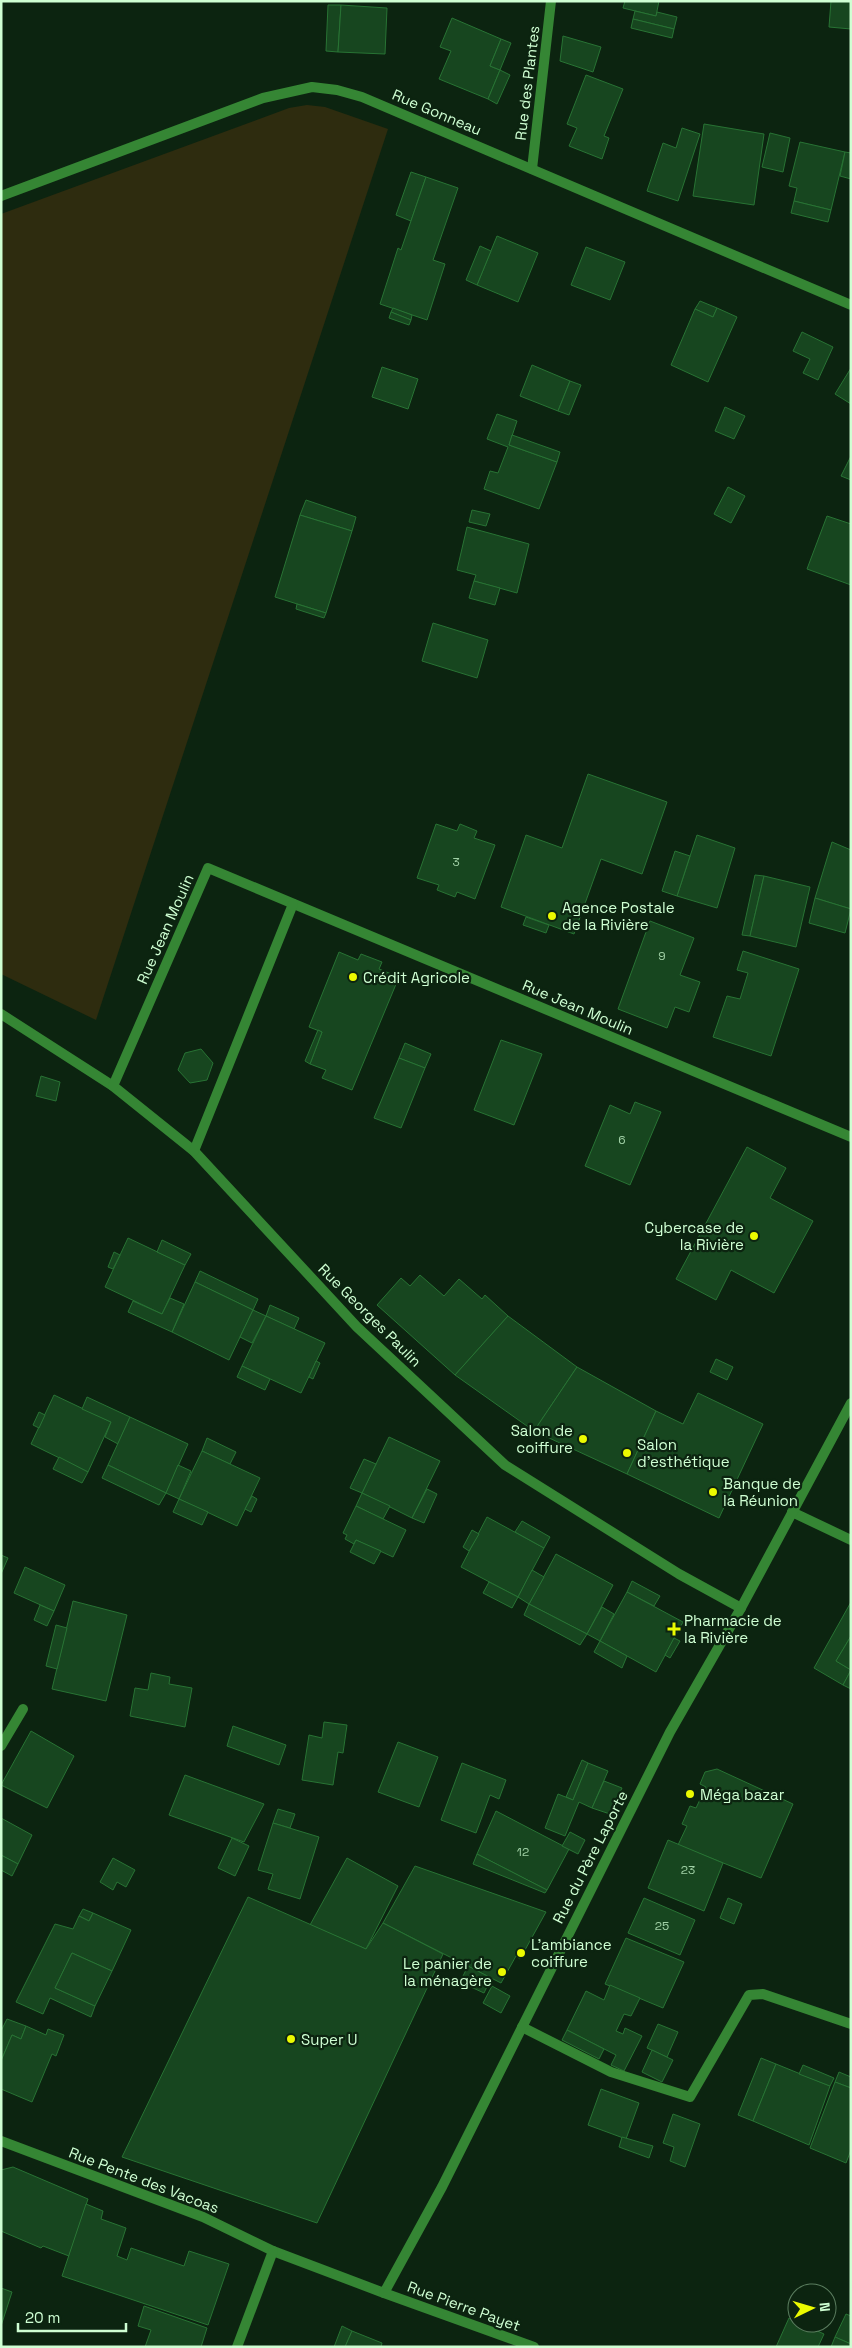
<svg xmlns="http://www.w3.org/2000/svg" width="852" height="2348" font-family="'Space Grotesk',sans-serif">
	<rect width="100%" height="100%" fill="#0c2410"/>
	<path fill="#2e2c0f" d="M307 105 325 107 388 129 96 1020 1 974V214L289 108Z"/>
	<g fill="#17461f" stroke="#287334">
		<path d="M625 1H659L656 16 623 8Z"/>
		<path d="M831 1H851V29L829 27Z"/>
		<path d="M328 5H341L338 52 326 51Z"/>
		<path d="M341 5 387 8 385 54 338 52Z"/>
		<path d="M635 11 656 16 657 12 677 17 674 29 633 19Z"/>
		<path d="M452 18 501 39 490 66 500 70 488 99 439 79 451 51 440 47Z"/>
		<path d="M633 19 674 29 672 38 631 28Z"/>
		<path d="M563 36 601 47 593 72 560 61Z"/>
		<path d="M501 39 511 43 500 70 490 66Z"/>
		<path d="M500 70 510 75 497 104 488 99Z"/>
		<path d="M586 75 623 89 604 136 609 138 602 159 569 146 577 128 567 124Z"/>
		<path d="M704 124 764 134 754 205 693 196Z"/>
		<path d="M682 128 700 134 678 201 647 191 663 143 676 148Z"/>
		<path d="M770 133 790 138 783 172 762 167Z"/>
		<path d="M800 142 845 152 831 210 794 201 797 188 789 186Z"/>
		<path d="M845 152 851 153V179L840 176Z"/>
		<path d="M411 172 426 177 411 221 396 215Z"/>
		<path d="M426 177 458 188 433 260 445 264 427 320 380 304 398 248 401 250Z"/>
		<path d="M794 201 831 210 828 222 791 213Z"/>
		<path d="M497 236 538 253 518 302 477 285Z"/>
		<path d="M480 246 491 251 477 285 466 280Z"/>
		<path d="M586 247 625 262 610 300 571 285Z"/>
		<path d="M700 301 717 308 713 317 695 309Z"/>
		<path d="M393 308 412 315 411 320 391 312Z"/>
		<path d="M717 308 737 317 708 382 671 365 695 309 713 317Z"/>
		<path d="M391 312 411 320 409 325 389 318Z"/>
		<path d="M802 332 833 347 818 380 803 373 810 359 793 351Z"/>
		<path d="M532 365 570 381 558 411 520 396Z"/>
		<path d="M382 367 418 379 408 409 372 397Z"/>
		<path d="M851 368V404L835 394Z"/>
		<path d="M570 381 581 385 569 415 558 411Z"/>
		<path d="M725 407 745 416 734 439 715 431Z"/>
		<path d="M497 414 517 421 509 445 557 462 539 509 484 489 490 471 498 473 508 447 487 439Z"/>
		<path d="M512 435 560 452 557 462 509 445Z"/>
		<path d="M851 456V480L841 476Z"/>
		<path d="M728 487 745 496 731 523 714 514Z"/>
		<path d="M306 500 356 517 352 531 300 515Z"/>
		<path d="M472 510 490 514 486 526 469 522Z"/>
		<path d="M300 515 352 531 326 613 275 597Z"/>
		<path d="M827 516 851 524V585L807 569Z"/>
		<path d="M467 527 529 544 517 593 474 581 476 575 457 570Z"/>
		<path d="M474 581 500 588 495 605 469 598Z"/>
		<path d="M297 604 326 613 324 618 296 609Z"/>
		<path d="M433 623 488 640 477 678 422 661Z"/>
		<path d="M588 774 667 802 642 874 601 859 574 934 501 907 526 835 562 848Z"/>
		<path d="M436 824 457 831 460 824 477 831 474 838 495 845 475 899 457 892 455 897 437 890 439 885 417 878Z"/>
		<path d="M697 835 735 848 717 908 677 896Z"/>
		<path d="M832 842 851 850V909L815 898Z"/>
		<path d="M675 851 690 856 677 896 662 891Z"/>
		<path d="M755 875 764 876 750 936 742 935Z"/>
		<path d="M764 876 810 887 796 947 750 936Z"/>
		<path d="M815 898 851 909 845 933 809 923Z"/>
		<path d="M526 917 549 925 546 933 523 925Z"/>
		<path d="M650 921 694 938 680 975 700 982 689 1012 675 1007 667 1028 618 1009Z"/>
		<path d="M743 951 799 969 771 1056 713 1037 727 996 740 999 748 973 737 970Z"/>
		<path d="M339 952 358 960 361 954 382 962 379 969 399 977 352 1090 322 1078 326 1070 310 1064 322 1032 309 1027Z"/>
		<path d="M318 1030 322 1032 310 1064 305 1061Z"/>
		<path d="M501 1040 542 1054 514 1125 474 1110Z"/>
		<path d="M405 1043 431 1054 425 1068 399 1058Z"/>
		<path d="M201 1049 213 1063 207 1080 190 1083 178 1070 185 1053Z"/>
		<path d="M399 1058 425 1068 401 1128 374 1118Z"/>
		<path d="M41 1076 60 1082 56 1101 36 1096Z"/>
		<path d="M635 1102 661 1112 630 1185 585 1166 610 1105 630 1114Z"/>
		<path d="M747 1147 786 1168 770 1198 813 1221 774 1293 731 1270 716 1300 676 1279Z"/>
		<path d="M128 1238 185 1265 162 1314 105 1287Z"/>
		<path d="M162 1240 191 1254 185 1265 157 1252Z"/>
		<path d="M114 1252 120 1255 113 1269 108 1267Z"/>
		<path d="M200 1271 258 1299 253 1310 195 1282Z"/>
		<path d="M420 1275 444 1296 459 1279 482 1299 485 1295 508 1316 455 1375 377 1305 401 1278 410 1286Z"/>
		<path d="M195 1282 253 1310 229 1360 172 1332Z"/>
		<path d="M170 1298 184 1304 172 1332 128 1312 133 1301 162 1314Z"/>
		<path d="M270 1305 299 1318 294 1329 266 1316Z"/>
		<path d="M253 1310 266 1316 252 1343 240 1337Z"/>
		<path d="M266 1316 325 1343 301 1393 242 1366Z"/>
		<path d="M508 1316 577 1367 534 1431 455 1375Z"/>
		<path d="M716 1359 733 1367 727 1380 710 1372Z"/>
		<path d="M316 1361 320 1363 313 1379 309 1377Z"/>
		<path d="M242 1366 270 1379 265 1390 237 1377Z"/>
		<path d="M577 1367 656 1411 627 1474 534 1431Z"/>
		<path d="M698 1393 763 1424 719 1518 627 1474 656 1411 683 1424Z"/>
		<path d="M54 1395 111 1422 88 1472 31 1444Z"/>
		<path d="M87 1397 130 1417 118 1444 105 1437 111 1422 82 1409Z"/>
		<path d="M39 1412 45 1415 39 1428 33 1425Z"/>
		<path d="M130 1417 188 1444 166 1493 108 1465Z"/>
		<path d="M389 1437 440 1461 412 1518 362 1493Z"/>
		<path d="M207 1438 236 1452 230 1464 202 1451Z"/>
		<path d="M202 1451 260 1478 237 1526 179 1499Z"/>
		<path d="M59 1457 88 1472 82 1483 53 1469Z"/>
		<path d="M364 1459 376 1464 362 1493 350 1488Z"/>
		<path d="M108 1465 166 1493 159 1505 102 1478Z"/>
		<path d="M178 1465 191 1471 179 1499 166 1493Z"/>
		<path d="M427 1489 437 1494 424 1523 412 1518Z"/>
		<path d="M362 1493 390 1506 383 1519 356 1506Z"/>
		<path d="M252 1496 257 1499 251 1512 245 1509Z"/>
		<path d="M179 1499 208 1512 202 1525 173 1512Z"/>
		<path d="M356 1506 406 1530 393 1557 356 1540 354 1544 345 1539 347 1535 343 1533Z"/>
		<path d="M487 1517 544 1548 518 1597 461 1567Z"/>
		<path d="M522 1521 550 1537 544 1548 515 1532Z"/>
		<path d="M472 1530 479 1534 469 1551 463 1547Z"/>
		<path d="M356 1540 381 1551 374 1564 350 1552Z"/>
		<path d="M556 1554 613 1585 587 1634 529 1604Z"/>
		<path d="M1 1555 8 1558 1 1574Z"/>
		<path d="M25 1567 65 1585 54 1611 14 1593Z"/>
		<path d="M532 1570 544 1577 529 1604 518 1597Z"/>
		<path d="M632 1581 660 1596 654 1606 627 1592Z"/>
		<path d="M489 1582 518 1597 512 1608 483 1593Z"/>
		<path d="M627 1592 683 1622 656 1672 600 1641Z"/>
		<path d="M73 1601 127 1615 106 1701 52 1689Z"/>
		<path d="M851 1602V1636L836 1661 851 1670 843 1685 814 1668Z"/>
		<path d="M529 1604 587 1634 580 1645 524 1615Z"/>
		<path d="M40 1605 54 1611 47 1626 34 1620Z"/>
		<path d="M602 1607 614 1614 600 1641 587 1634Z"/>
		<path d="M56 1625 67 1628 57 1669 46 1666Z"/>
		<path d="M851 1636V1670L836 1661Z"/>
		<path d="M674 1638 680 1641 670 1658 665 1655Z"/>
		<path d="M600 1641 627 1656 622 1668 594 1652Z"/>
		<path d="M851 1670V1689L843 1685Z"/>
		<path d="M151 1673 170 1677 169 1684 192 1688 185 1727 130 1716 135 1688 148 1690Z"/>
		<path d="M324 1722 347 1725 343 1753 338 1752 333 1785 302 1780 309 1735 322 1738Z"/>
		<path d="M233 1726 286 1745 279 1765 227 1746Z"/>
		<path d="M31 1731 74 1756 47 1808 1 1785Z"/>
		<path d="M398 1742 438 1757 419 1807 378 1792Z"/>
		<path d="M582 1760 588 1763 573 1800 566 1797Z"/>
		<path d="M462 1763 506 1780 499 1799 490 1795 476 1833 441 1820Z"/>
		<path d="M588 1763 608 1771 592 1808 579 1802 565 1836 545 1828 558 1794 573 1800Z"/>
		<path d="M717 1769 793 1804 761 1878 678 1845 687 1826 682 1824 690 1806 696 1808 706 1787 700 1784 705 1772Z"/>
		<path d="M185 1775 264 1804 244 1842 169 1815Z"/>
		<path d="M604 1781 622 1788 610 1814 592 1808Z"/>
		<path d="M278 1809 295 1814 290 1828 273 1823Z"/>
		<path d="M496 1811 569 1849 547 1890 477 1854Z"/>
		<path d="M1 1818 32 1835 18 1864 1 1855Z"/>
		<path d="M273 1823 319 1837 300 1899 268 1889 273 1874 258 1870Z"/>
		<path d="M570 1832 585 1840 578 1854 562 1846Z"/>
		<path d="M232 1838 249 1846 235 1876 218 1868Z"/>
		<path d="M668 1840 723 1863 704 1911 648 1888Z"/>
		<path d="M477 1854 547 1890 545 1893 473 1864Z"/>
		<path d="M1 1855 18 1864 12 1876 1 1870Z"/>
		<path d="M113 1858 135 1870 126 1887 117 1882 113 1890 100 1882Z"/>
		<path d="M347 1858 398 1886 366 1949 310 1925Z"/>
		<path d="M415 1866 546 1912 520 1959 516 1956 501 1983 383 1923Z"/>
		<path d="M248 1897 366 1949 383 1923 443 1954 317 2223 122 2157Z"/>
		<path d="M644 1898 695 1920 680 1955 628 1933Z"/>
		<path d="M728 1898 742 1904 734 1924 720 1918Z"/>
		<path d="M83 1909 93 1913 89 1921 79 1916Z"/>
		<path d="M93 1913 131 1930 112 1971 72 1953 55 1988 95 2006 91 2017 50 1998 43 2014 16 2002 55 1924 73 1929 79 1916 89 1921Z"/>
		<path d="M626 1938 684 1962 663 2008 605 1984Z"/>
		<path d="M72 1953 112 1971 95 2006 55 1988Z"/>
		<path d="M468 1966 491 1978 484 1993 460 1982Z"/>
		<path d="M610 1985 640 1998 631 2016 624 2014 616 2031 623 2034 625 2028 642 2036 624 2071 611 2065 616 2055 567 2030 586 1991 604 2000Z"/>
		<path d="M492 1986 510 1996 501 2013 483 2003Z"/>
		<path d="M7 2019 26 2026 21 2039 12 2035 1 2061V2031Z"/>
		<path d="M658 2024 678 2032 667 2057 647 2048Z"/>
		<path d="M26 2026 46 2035 48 2029 64 2035 56 2056 52 2054 32 2102 1 2089V2061L12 2035 21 2039Z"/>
		<path d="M567 2030 604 2049 599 2059 562 2040Z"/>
		<path d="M652 2050 673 2060 662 2082 642 2072Z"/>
		<path d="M761 2058 776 2064 753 2121 738 2115Z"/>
		<path d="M776 2064 830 2086 809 2145 753 2121Z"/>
		<path d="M803 2065 834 2078 830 2086 799 2074Z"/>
		<path d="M839 2072 851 2077V2088L835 2082Z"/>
		<path d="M835 2082 851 2088V2150L846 2163 810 2148Z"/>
		<path d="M601 2089 639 2103 626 2139 588 2125Z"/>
		<path d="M673 2114 700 2124 685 2167 670 2161 674 2147 663 2143Z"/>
		<path d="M622 2137 653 2146 649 2158 619 2147Z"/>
		<path d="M13 2167 88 2199 69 2256 43 2246 41 2248 1 2231V2170Z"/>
		<path d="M86 2204 103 2211 101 2219 126 2228 117 2256 127 2260 131 2248 184 2266 189 2251 229 2264 208 2325 62 2276Z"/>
		<path d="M1 2288 12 2292 1 2326Z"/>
		<path d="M144 2306 207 2328 201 2347H145L151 2330 138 2326Z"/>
		<path d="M846 2314 851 2316V2344L835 2337Z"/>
		<path d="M789 2318 824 2334 818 2347H776Z"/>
		<path d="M342 2326 352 2331 345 2347H334Z"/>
		<path d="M352 2331 382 2343 381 2347H345Z"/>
		<path d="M835 2337 851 2344V2347H831Z"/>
	</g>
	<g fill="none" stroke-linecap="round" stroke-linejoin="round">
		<g stroke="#358634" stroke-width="10">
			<path d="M532 169 551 1"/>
			<path d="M1 196 263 98 312 87 337 90 362 97 851 305"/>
			<path d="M1 1014 113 1086 194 1151 357 1327 505 1465 679 1574 741 1608"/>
			<path d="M113 1086 208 868 851 1137"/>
			<path d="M194 1151 293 904"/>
			<path d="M792 1512 851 1540"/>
			<path d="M1 1746 23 1709"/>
			<path d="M522 2027 611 2072 690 2097 749 1995 763 1994 851 2024"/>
			<path d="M1 2141 203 2217 273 2251 384 2293 442 2187 670 1732 741 1608 851 1403"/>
			<path d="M384 2293 534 2347"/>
			<path d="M237 2347 273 2251"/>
		</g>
	</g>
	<g fill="#ebfa00" stroke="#0c2410" stroke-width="2">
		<circle cx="552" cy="916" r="5"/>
		<circle cx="353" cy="977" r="5"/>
		<circle cx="754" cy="1236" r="5"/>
		<circle cx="583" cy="1439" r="5"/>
		<circle cx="627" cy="1453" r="5"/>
		<circle cx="713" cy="1492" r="5"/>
		<path d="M671.5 1621.5h5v5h5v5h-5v5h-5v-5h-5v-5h5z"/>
		<circle cx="690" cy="1794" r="5"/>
		<circle cx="521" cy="1953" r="5"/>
		<circle cx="502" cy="1972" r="5"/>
		<circle cx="291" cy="2039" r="5"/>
	</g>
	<g text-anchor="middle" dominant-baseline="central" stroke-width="4.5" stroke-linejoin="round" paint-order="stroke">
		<g font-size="12" fill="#a1d1a6">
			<text x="456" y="862">3</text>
			<text x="662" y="956">9</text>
			<text x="622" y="1140">6</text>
			<text x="523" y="1852">12</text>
			<text x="688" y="1870">23</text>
			<text x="662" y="1926">25</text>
		</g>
		<g font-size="15" fill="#cfffd3" stroke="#0c2410">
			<text transform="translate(527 83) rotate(-83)">Rue des Plantes</text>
			<text transform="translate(437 112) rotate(23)">Rue Gonneau</text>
			<text transform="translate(165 929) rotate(-66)">Rue Jean Moulin</text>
			<text transform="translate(578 1007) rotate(23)">Rue Jean Moulin</text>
			<text transform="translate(370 1315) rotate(45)">Rue Georges Paulin</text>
			<text transform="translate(590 1857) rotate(-63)">Rue du Père Laporte</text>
			<text transform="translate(144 2180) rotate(21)">Rue Pente des Vacoas</text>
			<text transform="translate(464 2306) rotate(20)">Rue Pierre Payet</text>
		</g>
		<g font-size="15" fill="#cfffd3" stroke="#0c2410" text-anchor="start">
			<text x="562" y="907">Agence Postale<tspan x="562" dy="17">de la Rivière</tspan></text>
			<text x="363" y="977">Crédit Agricole</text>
			<text x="744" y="1227" text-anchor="end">Cybercase de<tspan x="744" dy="17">la Rivière</tspan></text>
			<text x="573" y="1430" text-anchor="end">Salon de<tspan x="573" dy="17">coiffure</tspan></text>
			<text x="637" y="1444">Salon<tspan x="637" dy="17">d'esthétique</tspan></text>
			<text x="723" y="1483">Banque de<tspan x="723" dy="17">la Réunion</tspan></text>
			<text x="684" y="1620">Pharmacie de<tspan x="684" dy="17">la Rivière</tspan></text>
			<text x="700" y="1794">Méga bazar</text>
			<text x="531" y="1944">L'ambiance<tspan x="531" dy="17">coiffure</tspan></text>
			<text x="492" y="1963" text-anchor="end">Le panier de<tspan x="492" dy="17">la ménagère</tspan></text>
			<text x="301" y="2039">Super U</text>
		</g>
	</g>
	<rect width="852" height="2348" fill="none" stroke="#cfffd3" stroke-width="5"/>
	<g transform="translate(812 2308) rotate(85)"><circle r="24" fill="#0c2410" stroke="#5a7c5e"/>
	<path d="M0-4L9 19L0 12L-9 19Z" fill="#ebfa00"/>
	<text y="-8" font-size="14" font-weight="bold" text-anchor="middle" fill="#cfffd3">N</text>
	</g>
	<path d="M18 2323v8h108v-8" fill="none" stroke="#cfffd3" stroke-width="2.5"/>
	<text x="25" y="2323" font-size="15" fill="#cfffd3" stroke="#0c2410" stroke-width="4" paint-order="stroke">20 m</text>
</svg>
